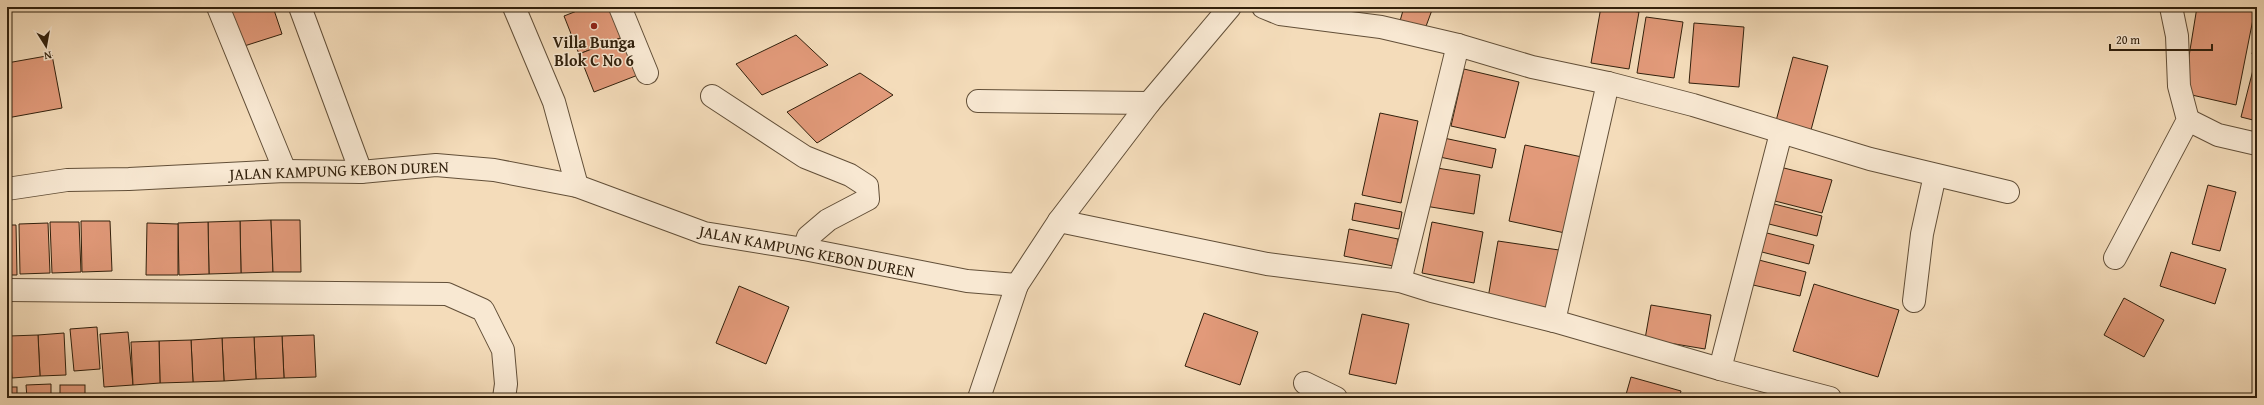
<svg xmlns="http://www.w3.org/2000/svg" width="2264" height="405" font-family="'Gentium Book Plus',serif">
	<rect width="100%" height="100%" fill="#f4dcba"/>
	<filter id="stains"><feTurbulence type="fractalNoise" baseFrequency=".005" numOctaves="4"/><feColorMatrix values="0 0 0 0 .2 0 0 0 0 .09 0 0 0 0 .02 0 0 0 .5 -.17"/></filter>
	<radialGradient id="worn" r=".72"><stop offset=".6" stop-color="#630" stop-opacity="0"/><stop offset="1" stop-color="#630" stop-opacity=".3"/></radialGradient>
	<g fill="#e29a7a" stroke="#31200c">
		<path d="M225 7H273L282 34 238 48Z"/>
		<path d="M587 7H611L623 37 579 54 564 16Z"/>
		<path d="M1404 7H1420L1432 10 1425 29 1400 21Z"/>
		<path d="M1601 7 1639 12 1629 69 1591 63Z"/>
		<path d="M2197 7H2246L2255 9 2236 105 2183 93Z"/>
		<path d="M1646 17 1683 22 1674 78 1637 73Z"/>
		<path d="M1694 23 1744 27 1739 87 1689 83Z"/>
		<path d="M2257 34V55L2252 54Z"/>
		<path d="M796 35 828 65 762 95 736 64Z"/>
		<path d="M623 37 638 75 594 92 579 54Z"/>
		<path d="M52 55 62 108 7 118V63Z"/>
		<path d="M1793 57 1828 66 1811 130 1776 121Z"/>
		<path d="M2254 66 2257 67V121L2241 117Z"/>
		<path d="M1464 69 1519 82 1505 138 1451 126Z"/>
		<path d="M860 73 893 95 817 143 787 112Z"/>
		<path d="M1380 113 1418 121 1401 203 1362 195Z"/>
		<path d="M1439 137 1496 149 1492 168 1435 156Z"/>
		<path d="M1525 145 1582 157 1565 233 1509 221Z"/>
		<path d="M1431 167 1480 175 1474 214 1425 206Z"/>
		<path d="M1780 167 1832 180 1822 213 1771 200Z"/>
		<path d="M2208 185 2236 192 2220 251 2192 244Z"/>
		<path d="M1355 203 1402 212 1399 229 1352 220Z"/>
		<path d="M1770 203 1822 216 1817 236 1765 223Z"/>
		<path d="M271 220 273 272 241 273 240 221Z"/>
		<path d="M271 220H300L301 272H273Z"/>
		<path d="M81 221H110L112 271 82 272Z"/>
		<path d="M240 221 241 273 209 274 208 222Z"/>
		<path d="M50 222H79L81 272 52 273Z"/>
		<path d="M208 222 209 274 179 275 178 223Z"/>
		<path d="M1432 222 1483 232 1474 283 1422 273Z"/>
		<path d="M48 223 50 273 20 274 19 224Z"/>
		<path d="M147 223 178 224V275H146Z"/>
		<path d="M7 225H16L17 275H7Z"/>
		<path d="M1349 229 1398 239 1393 266 1344 256Z"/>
		<path d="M1763 232 1814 245 1809 264 1758 251Z"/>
		<path d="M1498 241 1559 250 1550 308 1488 298Z"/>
		<path d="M2171 252 2226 269 2215 304 2160 286Z"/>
		<path d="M1755 259 1806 272 1800 296 1749 284Z"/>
		<path d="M1814 284 1899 310 1878 377 1793 351Z"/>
		<path d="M739 286 789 307 766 364 716 343Z"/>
		<path d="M2124 298 2164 320 2144 357 2104 335Z"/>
		<path d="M1651 305 1711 315 1705 349 1645 339Z"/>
		<path d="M1204 313 1258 332 1240 385 1185 366Z"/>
		<path d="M1362 314 1409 324 1396 384 1349 374Z"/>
		<path d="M97 327 100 369 74 371 70 329Z"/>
		<path d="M128 332 133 385 104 387 100 334Z"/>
		<path d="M64 333 66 375 40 376 38 335Z"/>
		<path d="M38 335 40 376 12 378 9 336Z"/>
		<path d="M314 335 316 377 284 378 282 336Z"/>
		<path d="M282 336 284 378 256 379 254 337Z"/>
		<path d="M254 337 256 379 224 381 222 338Z"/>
		<path d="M222 338 224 381 193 382 191 340Z"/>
		<path d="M191 340 193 382 160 383 159 341Z"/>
		<path d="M159 341 160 383 133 385 131 342Z"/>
		<path d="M1631 377 1681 391 1679 398H1625Z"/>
		<path d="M51 384V398H27L26 385Z"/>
		<rect x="60" y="385" width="25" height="13"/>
		<rect x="7" y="387" width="10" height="11"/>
		<path d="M1767 390 1799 398H1765Z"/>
		<path d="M283 396V398H252V397Z"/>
		<path d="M252 397V398H223Z"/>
	</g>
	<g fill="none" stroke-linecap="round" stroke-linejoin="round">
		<g stroke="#624f38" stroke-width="24">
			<g id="street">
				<path d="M218 7 285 171"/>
				<path d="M300 7 361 172"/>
				<path d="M514 7 554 102 577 186"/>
				<path d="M620 7 647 73"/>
				<path d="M1263 7 1280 14 1381 27 1458 45 1532 67 1608 83 1693 105 1870 159 2008 192"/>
				<path d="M712 96 805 157 850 175 867 186 868 199 828 220 808 237 804 249"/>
				<path d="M978 101 1149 103"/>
				<path d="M2188 120 2218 135 2257 144"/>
				<path d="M1781 133 1720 369 1830 398"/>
				<path d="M7 189 67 180 129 179 285 171 361 172 436 165 494 170 577 186 704 233 804 249 967 281 1017 285"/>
				<path d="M1059 221 1267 264 1400 281 1432 291 1554 321 1720 369"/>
				<path d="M2115 258 2188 120 2179 86 2177 36 2171 7"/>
				<path d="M1400 281 1458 45"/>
				<path d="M7 290 447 294 483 310 503 350 506 384 504 398"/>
				<path d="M1914 301 1922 234 1935 175"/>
				<path d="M1554 321 1608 83"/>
				<path d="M1305 383 1336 398"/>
				<path d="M979 398 1017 285 1059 221 1149 103 1230 7"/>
			</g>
		</g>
		<use href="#street" stroke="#f8e8d2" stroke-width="22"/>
	</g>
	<circle fill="#8f2418" stroke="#f8e8d2" stroke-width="1.5" cx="594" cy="26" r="4"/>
	<g text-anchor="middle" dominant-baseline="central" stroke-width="3" stroke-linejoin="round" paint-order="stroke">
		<g font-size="16" font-weight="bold" fill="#31200c" stroke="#f8e8d2">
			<text x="594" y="42">Villa Bunga<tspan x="594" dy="18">Blok C No 6</tspan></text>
		</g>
		<g font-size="16" fill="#31200c" stroke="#f8e8d2">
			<text transform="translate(339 170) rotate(-2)">JALAN KAMPUNG KEBON DUREN</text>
			<text transform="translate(807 251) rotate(11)">JALAN KAMPUNG KEBON DUREN</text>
		</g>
	</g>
	<rect width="2264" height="405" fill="none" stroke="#f4dcba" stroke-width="24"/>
	<rect x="8" y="8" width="2248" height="389" fill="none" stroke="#31200c" stroke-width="2"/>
	<rect x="12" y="12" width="2240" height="381" fill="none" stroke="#31200c"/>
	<g transform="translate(46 46) rotate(169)" stroke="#f8e8d2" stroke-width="3" paint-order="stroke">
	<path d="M0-3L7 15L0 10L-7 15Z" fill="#31200c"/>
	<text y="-6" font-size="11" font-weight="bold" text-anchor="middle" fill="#31200c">N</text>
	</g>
	<path d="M2110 44v6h102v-6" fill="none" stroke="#31200c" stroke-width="2"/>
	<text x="2116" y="44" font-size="12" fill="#31200c" stroke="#f8e8d2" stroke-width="3" paint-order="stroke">20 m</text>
	<rect width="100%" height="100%" filter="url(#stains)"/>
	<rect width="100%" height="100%" fill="url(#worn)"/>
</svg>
